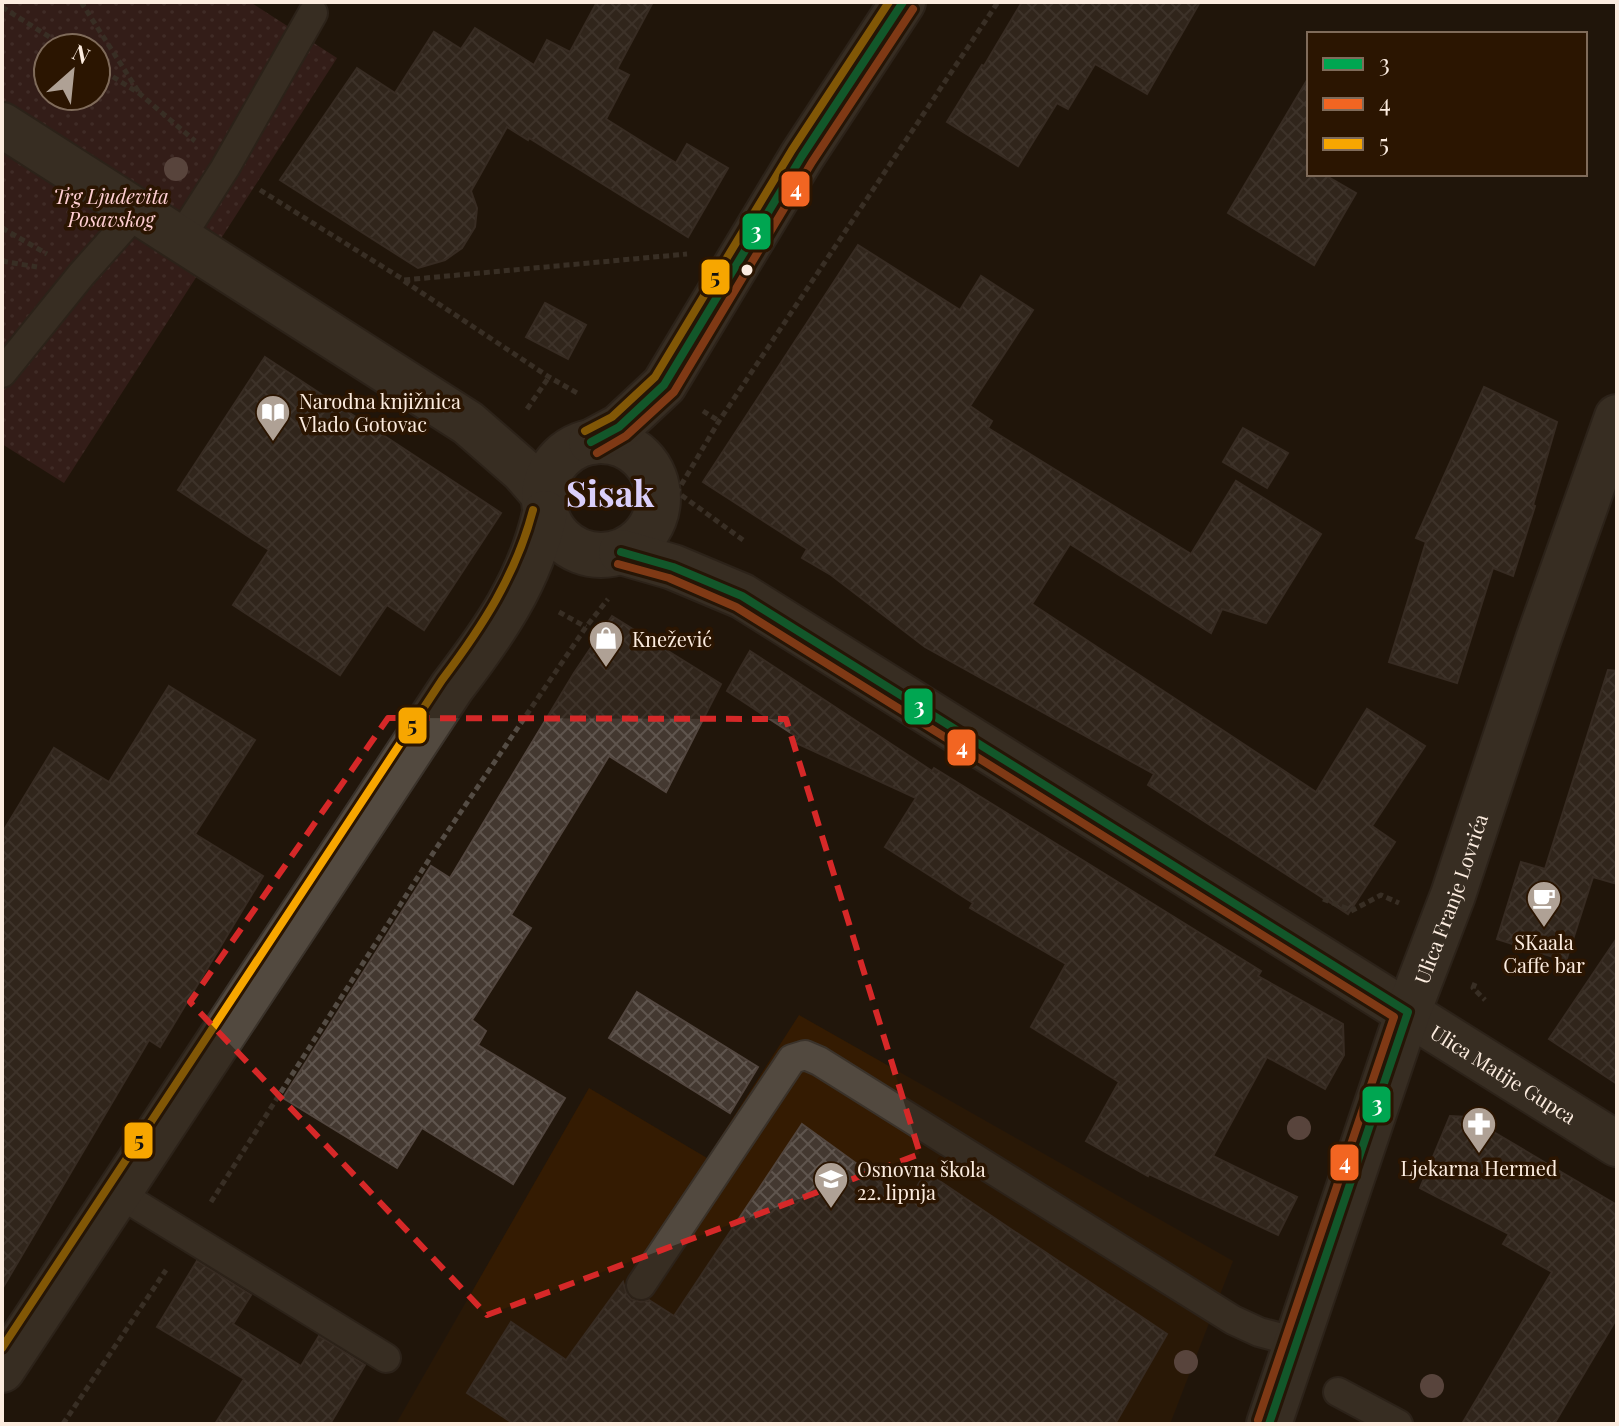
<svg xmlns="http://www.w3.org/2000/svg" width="1619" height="1426" font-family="'Playfair Display',serif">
	<defs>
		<pattern id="grass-dots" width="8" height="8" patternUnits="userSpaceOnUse" patternTransform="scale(2)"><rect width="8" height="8" fill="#4a2628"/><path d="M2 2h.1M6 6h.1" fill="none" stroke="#654647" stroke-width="1.8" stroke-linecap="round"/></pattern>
		<pattern id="building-cross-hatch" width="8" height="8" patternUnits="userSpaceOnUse" patternTransform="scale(2)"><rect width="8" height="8" fill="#433830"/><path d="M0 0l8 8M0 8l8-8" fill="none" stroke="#5f554e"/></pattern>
	</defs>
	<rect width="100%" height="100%" fill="#21160b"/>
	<path fill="#341b02" d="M799 1015 1233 1261 1170 1424H396L589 1088 707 1158Z"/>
	<path fill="url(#grass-dots)" fill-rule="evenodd" d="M2 2H250L337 58 64 483 2 444ZM48 48H96V96H48Z"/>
	<g fill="url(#building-cross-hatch)" stroke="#52463f" stroke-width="2">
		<path d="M597 2H653L617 69 629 75 606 119 676 163 687 144 728 168 688 237 529 138 528 140 507 127 471 191 477 208 475 227 462 248 445 260 418 268 280 180 357 68 395 93 434 32 461 49 475 28 534 65 547 40 570 52Z"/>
		<path d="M1022 2H1200L1147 94 1095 64 1068 109 1057 103 1018 166 947 122 982 65 984 66Z"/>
		<path d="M1309 77V174H1323L1356 193 1314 265 1228 213Z"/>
		<path d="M858 245 960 310 981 276 1033 310 970 406 992 421 988 428 1191 554 1236 481 1321 534 1266 623 1222 609 1211 633 1070 544 1032 604 1316 792 1367 709 1425 746 1372 826 1395 842 1348 914 1148 785 1154 774 925 647 831 575 802 558 807 549 703 482Z"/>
		<path d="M545 303 586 325 568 359 526 337Z"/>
		<path d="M265 357 501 513 424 630 387 605 340 675 233 605 269 550 178 490Z"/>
		<path d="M1484 387 1557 422 1533 505 1535 506 1513 576 1493 568 1457 683 1389 662 1426 542 1416 538Z"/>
		<path d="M1243 428 1288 453 1267 488 1223 462Z"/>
		<path d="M612 616 721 684 666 792 609 756 511 915 531 928 472 1020 486 1031 478 1045 565 1098 513 1184 422 1128 397 1168 283 1098 431 866 450 878 574 673Z"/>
		<path d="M750 651 932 771 934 768 1261 971 1258 976 1343 1024 1344 1055 1325 1089 1267 1057 1213 1156 1297 1197 1278 1235 1149 1174 1148 1176 1086 1141 1119 1082 1031 1027 1066 964 970 908 973 903 885 847 916 798 794 742 797 737 727 691Z"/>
		<path d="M1608 670 1617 671V884L1593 877 1566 961 1497 939 1521 862 1545 869Z"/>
		<path d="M169 686 255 740 195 834 263 876 160 1047 149 1040 2 1289V833L54 748 109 782Z"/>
		<path d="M1617 938V1084L1549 1039Z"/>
		<path d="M637 992 758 1067 730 1113 609 1038Z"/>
		<path d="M1450 1116 1468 1117 1617 1205V1318L1554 1424H1462L1552 1272 1503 1244 1509 1234 1420 1188Z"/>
		<path d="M802 1124 908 1201 926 1172 1167 1334 1115 1424H514L467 1393 511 1322 566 1360 623 1282 626 1292 631 1299 641 1302 649 1300 674 1316Z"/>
		<path d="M197 1261 251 1295 233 1324 301 1366 319 1336 365 1365 330 1424H215L244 1379 157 1327Z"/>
	</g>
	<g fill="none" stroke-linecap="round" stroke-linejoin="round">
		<g stroke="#3a322a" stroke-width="32">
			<g id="lane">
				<path d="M181 237 225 168 313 13"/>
				<path d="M2 373 81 275 138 211"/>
				<path d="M118 1193 386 1358"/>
				<path d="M641 1285 792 1059 805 1055 819 1061 1233 1320 1259 1332 1297 1342"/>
				<path d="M1338 1392 1398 1424"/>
			</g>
		</g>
		<g stroke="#3a322a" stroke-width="48">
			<g id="street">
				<path d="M2 125 468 423 523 471 543 494"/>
				<circle cx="601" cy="498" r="57"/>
				<path d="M591 442 619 427 664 385 802 156 903 2"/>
				<path id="s1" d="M621 552 673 567 742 596 1617 1144"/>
				<path d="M2 1370 452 687C494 632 530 581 545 513"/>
				<path id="s2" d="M1269 1424 1408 1012 1453 895 1538 640 1617 417"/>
			</g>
		</g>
		<g stroke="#544c44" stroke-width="5" stroke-dasharray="6 4" stroke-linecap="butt">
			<path d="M81 2 140 94"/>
			<path d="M2 7 67 48"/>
			<path d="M96 66 140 94 195 141"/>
			<path d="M260 190 404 280 687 254"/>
			<path d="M2 228 47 254"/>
			<path d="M2 261 37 267"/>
			<path d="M404 281 549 377 577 393"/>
			<path d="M527 409 549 377"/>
			<path d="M703 411 719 421"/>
			<path d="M743 540 677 492 719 421 998 2"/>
			<path d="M559 612 586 627"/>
			<path d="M1323 899 1351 910"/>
			<path d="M1351 911 1381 895 1399 903"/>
			<path d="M1475 983 1473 988 1485 1000"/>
			<path d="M211 1202 435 850 586 627 608 599"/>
			<path d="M63 1424 166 1270"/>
		</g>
		<use href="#lane" stroke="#52493f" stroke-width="28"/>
		<use href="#street" stroke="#52493f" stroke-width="44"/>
		<g stroke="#2b1501" stroke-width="14">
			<g id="bus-1">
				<path d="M591 442 619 427 664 385 802 156 903 2"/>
				<path d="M621 552 673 567 742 596 1408 1012 1269 1424"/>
			</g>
		</g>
		<g stroke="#2b1501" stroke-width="14">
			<g id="bus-2">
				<path d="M597 453 626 436 674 392 812 162 913 9"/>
				<path d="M618 564 669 578 736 607 1394 1017 1258 1420"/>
			</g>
		</g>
		<g stroke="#2b1501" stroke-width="14">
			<g id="bus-3">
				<path d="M585 431 612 417 655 377 792 150 889 2"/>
				<path d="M2 1348 442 680C482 627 516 575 533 510"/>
			</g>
		</g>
		<use href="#bus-1" stroke="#00a651" stroke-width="8"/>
		<use href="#bus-2" stroke="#f26522" stroke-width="8"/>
		<use href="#bus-3" stroke="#f7a600" stroke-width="8"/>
	</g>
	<g fill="#9b7c79">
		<circle cx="176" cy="169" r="12"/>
		<circle cx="1299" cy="1128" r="12"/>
		<circle cx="1186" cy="1362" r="12"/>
		<circle cx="1432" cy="1386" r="12"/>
	</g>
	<path d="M0 0H1619V1426H0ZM388 718 786 719 920 1154 487 1315 190 1002Z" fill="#21160b" fill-opacity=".55" fill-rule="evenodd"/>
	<path fill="none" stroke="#d62828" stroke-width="6" stroke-dasharray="16 10" stroke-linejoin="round" d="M388 718 786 719 920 1154 487 1315 190 1002Z"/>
	<defs>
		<g id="library-pin" transform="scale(1.8)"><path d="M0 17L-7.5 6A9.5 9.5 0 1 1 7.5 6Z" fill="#afa195" stroke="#2b1501"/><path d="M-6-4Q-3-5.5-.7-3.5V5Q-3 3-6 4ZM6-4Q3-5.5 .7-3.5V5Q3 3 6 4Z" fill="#fff"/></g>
		<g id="shop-pin" transform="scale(1.8)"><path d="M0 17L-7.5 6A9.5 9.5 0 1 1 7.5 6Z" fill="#afa195" stroke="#2b1501"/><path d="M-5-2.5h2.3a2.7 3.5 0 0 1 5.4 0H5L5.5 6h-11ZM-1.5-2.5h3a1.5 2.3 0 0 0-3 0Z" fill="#fff"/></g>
		<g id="cafe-pin" transform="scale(1.8)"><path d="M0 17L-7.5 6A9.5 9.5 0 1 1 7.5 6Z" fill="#afa195" stroke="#2b1501"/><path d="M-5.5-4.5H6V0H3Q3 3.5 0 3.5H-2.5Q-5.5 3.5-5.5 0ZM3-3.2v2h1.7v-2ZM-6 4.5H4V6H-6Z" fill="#fff"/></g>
		<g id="pharmacy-pin" transform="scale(1.8)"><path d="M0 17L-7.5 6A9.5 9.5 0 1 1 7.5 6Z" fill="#afa195" stroke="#2b1501"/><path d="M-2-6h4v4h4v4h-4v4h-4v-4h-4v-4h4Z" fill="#fff"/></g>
		<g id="school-pin" transform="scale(1.8)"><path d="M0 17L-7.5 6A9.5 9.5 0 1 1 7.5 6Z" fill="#afa195" stroke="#2b1501"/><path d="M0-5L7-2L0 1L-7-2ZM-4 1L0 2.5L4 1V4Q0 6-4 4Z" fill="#fff"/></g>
	</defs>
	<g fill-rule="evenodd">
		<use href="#library-pin" x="273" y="412"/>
		<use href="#shop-pin" x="606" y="638"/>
		<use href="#cafe-pin" x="1544" y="898"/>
		<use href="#pharmacy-pin" x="1479" y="1124"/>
		<use href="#school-pin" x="831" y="1179"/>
	</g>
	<circle fill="#fcecdf" stroke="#2b1501" stroke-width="3" cx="747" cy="270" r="7"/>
	<g text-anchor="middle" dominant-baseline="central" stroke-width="7" stroke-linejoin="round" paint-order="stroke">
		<g font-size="20" font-style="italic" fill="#ffcfd3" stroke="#2b1501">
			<text x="111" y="195">Trg Ljudevita<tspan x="111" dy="23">Posavskog</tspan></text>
		</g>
		<g font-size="20" fill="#fcecdf" stroke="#2b1501" text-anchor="start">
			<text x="299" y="400">Narodna knjižnica<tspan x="299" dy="23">Vlado Gotovac</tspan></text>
			<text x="632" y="638">Knežević</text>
			<text x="1544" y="941" text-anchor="middle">SKaala<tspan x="1544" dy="23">Caffe bar</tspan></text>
			<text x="1479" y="1167" text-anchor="middle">Ljekarna Hermed</text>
			<text x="857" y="1168">Osnovna škola<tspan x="857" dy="23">22. lipnja</tspan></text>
		</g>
		<g font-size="20" fill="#fcecdf" stroke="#2b1501">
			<text stroke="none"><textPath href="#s2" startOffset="556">Ulica Franje Lovrića</textPath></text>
			<text stroke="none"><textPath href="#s1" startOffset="1028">Ulica Matije Gupca</textPath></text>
		</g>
		<g font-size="36" font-weight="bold" fill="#dacffa" stroke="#2b1501">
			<text x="610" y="492">Sisak</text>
		</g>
	</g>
	<g stroke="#2b1501" stroke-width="3">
		<rect x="780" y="170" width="31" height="38" rx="8" fill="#f26522"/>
		<rect x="741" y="212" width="31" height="39" rx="8" fill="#00a651"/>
		<rect x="700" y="258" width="31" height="38" rx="8" fill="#f7a600"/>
		<rect x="903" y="687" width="31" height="39" rx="8" fill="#00a651"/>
		<rect x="397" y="706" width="31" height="39" rx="8" fill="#f7a600"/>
		<rect x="946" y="728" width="31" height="39" rx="8" fill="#f26522"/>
		<rect x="1361" y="1085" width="31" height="39" rx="8" fill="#00a651"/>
		<rect x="123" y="1121" width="31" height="39" rx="8" fill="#f7a600"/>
		<rect x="1329" y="1143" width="31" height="39" rx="8" fill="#f26522"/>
	</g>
	<g font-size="22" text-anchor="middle" font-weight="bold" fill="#fff">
		<text x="796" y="197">4</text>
		<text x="756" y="239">3</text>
		<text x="919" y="714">3</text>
		<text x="962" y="755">4</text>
		<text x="1377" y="1112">3</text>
		<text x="1345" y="1170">4</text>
	</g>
	<g font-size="22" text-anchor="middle" font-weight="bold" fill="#111">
		<text x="715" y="285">5</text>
		<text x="412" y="733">5</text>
		<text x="139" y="1148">5</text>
	</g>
	<rect width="1619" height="1426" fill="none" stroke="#fcecdf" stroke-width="8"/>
	<rect x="1307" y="32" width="280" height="144" fill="#2b1501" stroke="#7f6b5a" stroke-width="2"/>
	<rect x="1323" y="58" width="40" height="12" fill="#00a651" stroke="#7f6b5a" stroke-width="2"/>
	<text x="1379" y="72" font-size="24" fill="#fcecdf">3</text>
	<rect x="1323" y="98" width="40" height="12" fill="#f26522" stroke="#7f6b5a" stroke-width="2"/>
	<text x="1379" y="112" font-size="24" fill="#fcecdf">4</text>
	<rect x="1323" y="138" width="40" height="12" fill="#f7a600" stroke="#7f6b5a" stroke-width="2"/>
	<text x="1379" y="152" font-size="24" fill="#fcecdf">5</text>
	<g transform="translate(72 72) rotate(27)"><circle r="38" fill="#2b1501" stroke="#7f6b5a" stroke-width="2"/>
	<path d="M0-6L14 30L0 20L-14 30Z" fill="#afa195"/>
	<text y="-12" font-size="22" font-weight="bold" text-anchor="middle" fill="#fcecdf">N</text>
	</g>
</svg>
